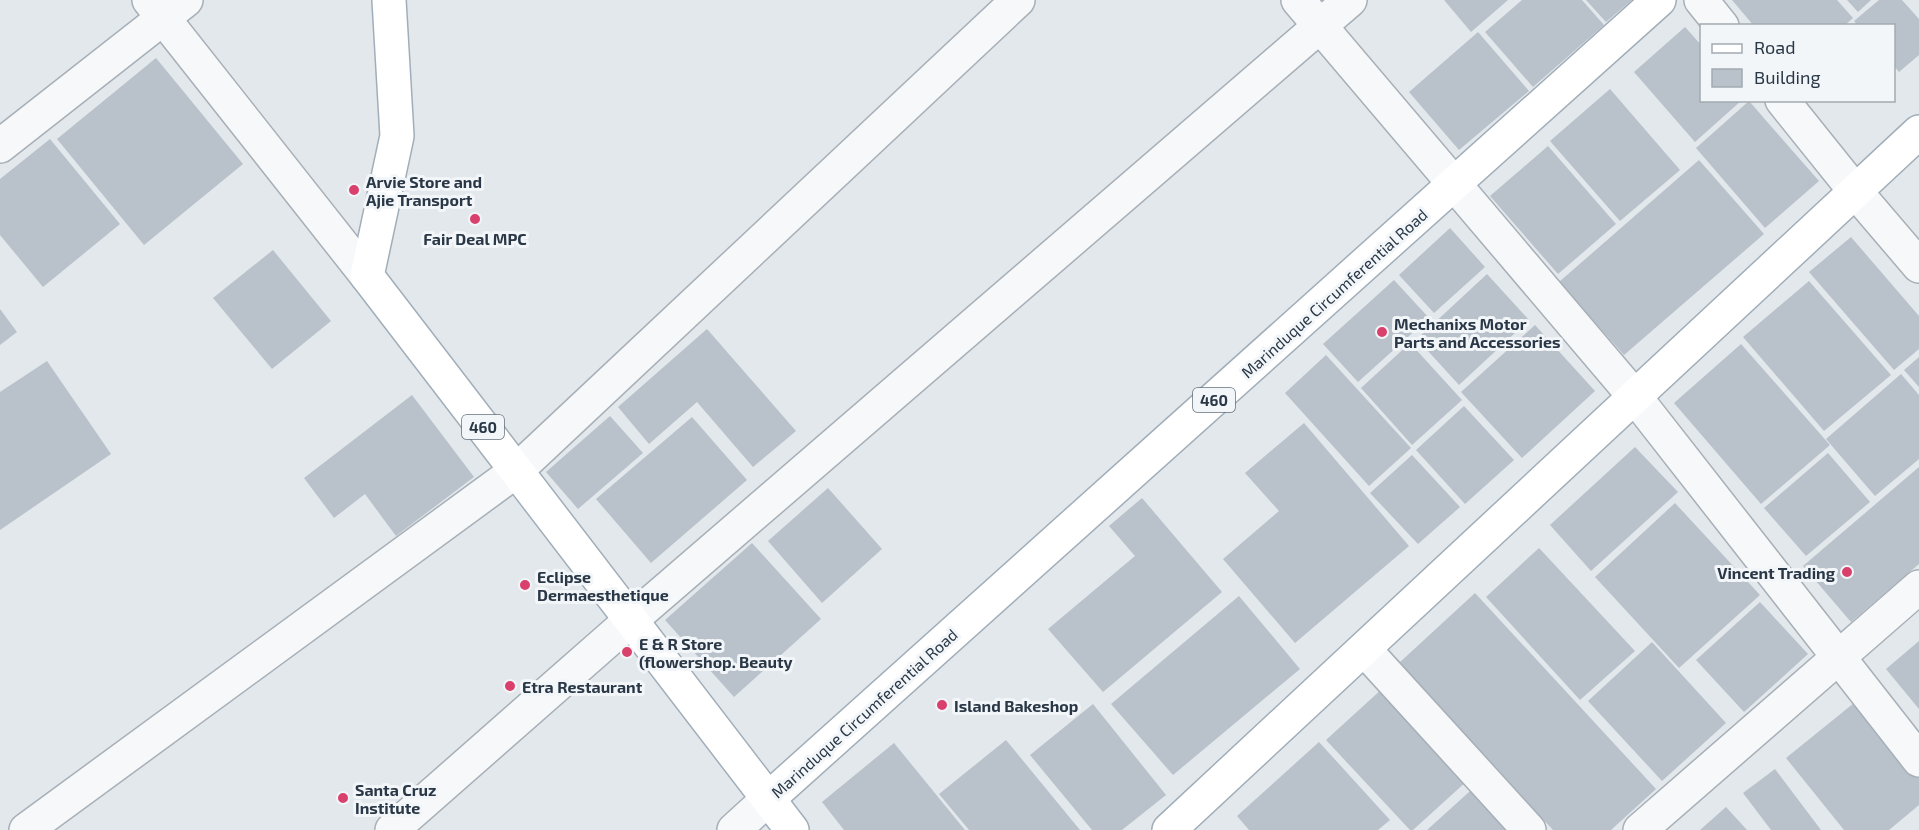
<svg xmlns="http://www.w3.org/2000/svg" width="1919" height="830" font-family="'Exo 2',sans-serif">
	<rect width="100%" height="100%" fill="#e3e8ec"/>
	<g fill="#b9c1ca">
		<path d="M1444 0H1508L1471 32Z"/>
		<path d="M1522 0H1582L1604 25 1533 87 1485 32Z"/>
		<path d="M1586 0H1632L1606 22Z"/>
		<path d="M1732 0H1837L1853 18 1844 26H1754Z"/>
		<path d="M1847 0H1871L1858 12Z"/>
		<path d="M1879 0H1902L1919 19V55L1899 72 1894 66V26H1858L1854 21Z"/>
		<path d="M1685 27 1702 46V100H1742L1695 142 1634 72Z"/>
		<path d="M1478 32 1529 91 1459 150 1409 92Z"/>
		<path d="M156 58 243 164 144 245 57 139Z"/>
		<path d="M1610 89 1680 170 1620 221 1550 141Z"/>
		<path d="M1749 101 1819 181 1765 228 1696 148Z"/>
		<path d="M50 139 120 224 43 287 0 235V179Z"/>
		<path d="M1548 146 1616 224 1558 274 1490 196Z"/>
		<path d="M1699 160 1764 234 1624 355 1559 282Z"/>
		<path d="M1450 228 1485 267 1434 313 1399 275Z"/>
		<path d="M1851 237 1919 316V349L1894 370 1809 272Z"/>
		<path d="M273 250 331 321 272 369 213 298Z"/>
		<path d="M1487 274 1529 320 1459 385 1417 339Z"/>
		<path d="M1394 280 1429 318 1358 382 1323 344Z"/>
		<path d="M1809 281 1891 375 1824 431 1743 337Z"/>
		<path d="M0 309 17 332 0 345Z"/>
		<path d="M1535 325 1595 391 1522 458 1461 392Z"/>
		<path d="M707 329 796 431 753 467 697 402 649 444 618 407Z"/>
		<path d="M1410 343 1462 400 1412 445 1361 388Z"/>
		<path d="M1741 344 1830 445 1761 504 1674 403Z"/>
		<path d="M1326 355 1411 448 1369 486 1285 393Z"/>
		<path d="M1919 357V387L1904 370Z"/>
		<path d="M47 361 111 454 0 530V392Z"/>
		<path d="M1901 374 1919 395V459L1875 496 1826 439Z"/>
		<path d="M412 395 474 477 396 536 365 494 334 518 304 478Z"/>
		<path d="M1464 406 1514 460 1465 504 1416 450Z"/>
		<path d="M610 416 643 453 578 509 546 472Z"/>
		<path d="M692 417 747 480 651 563 596 499Z"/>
		<path d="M1304 423 1409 546 1295 643 1223 559 1279 511 1245 473Z"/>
		<path d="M1635 447 1678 492 1591 571 1550 525Z"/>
		<path d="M1828 453 1870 502 1806 556 1764 508Z"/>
		<path d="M1412 455 1460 507 1418 544 1370 493Z"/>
		<path d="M1919 467V564L1851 622 1803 566Z"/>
		<path d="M828 488 882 549 822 603 768 541Z"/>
		<path d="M1142 498 1222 592 1103 692 1048 629 1135 556 1109 526Z"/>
		<path d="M1675 503 1760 595 1679 668 1595 577Z"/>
		<path d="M752 543 821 619 734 697 665 620Z"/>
		<path d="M1539 548 1635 651 1580 700 1486 597Z"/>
		<path d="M1475 593 1656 789 1611 830H1553L1399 663Z"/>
		<path d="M1239 596 1300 669 1173 775 1111 704Z"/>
		<path d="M1760 602 1808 654 1744 712 1696 660Z"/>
		<path d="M1919 641V709L1886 669Z"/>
		<path d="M1652 642 1726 723 1662 781 1588 701Z"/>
		<path d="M1383 688 1468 780 1413 830H1410L1326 740Z"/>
		<path d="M1859 699 1919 773V805L1889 830H1844L1786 758Z"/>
		<path d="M1093 704 1166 795 1122 830H1092L1030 755Z"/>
		<path d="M1006 740 1080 830H969L939 794Z"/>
		<path d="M1319 742 1390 820 1378 830H1249L1237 816Z"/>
		<path d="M894 743 965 830H844L822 802Z"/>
		<path d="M1775 769 1821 830H1771L1743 793Z"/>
		<path d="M1479 783 1523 830H1427Z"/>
		<path d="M1726 807 1747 830H1700Z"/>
	</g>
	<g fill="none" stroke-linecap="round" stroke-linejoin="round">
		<g stroke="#a7afb7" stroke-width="36">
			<g id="minor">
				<path d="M1298 0 1635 397 1919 760"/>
				<path d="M1701 0 1722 26"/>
				<path d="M1782 100 1855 191 1919 266"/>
				<path d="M0 146 186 0"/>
				<path d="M631 620 1350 0"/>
				<path d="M1364 649 1529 830"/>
				<path d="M26 830 516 471 1018 0"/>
				<path d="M734 830 768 799"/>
				<path d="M1640 830 1919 587"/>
			</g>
		</g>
		<g stroke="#a7afb7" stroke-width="36">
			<g id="tertiary">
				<path d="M149 0 367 276"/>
				<path d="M392 830 631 620"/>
			</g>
		</g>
		<g stroke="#a1aeb9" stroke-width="36">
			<g id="primary">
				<path d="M389 0 397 136 367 276 792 830"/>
				<path d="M768 799 1659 0"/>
				<path d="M1169 830 1919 132"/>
			</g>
		</g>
		<use href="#minor" stroke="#f6f8fa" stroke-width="33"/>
		<use href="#tertiary" stroke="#f6f8fa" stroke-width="33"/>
		<use href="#primary" stroke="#fff" stroke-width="33"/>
	</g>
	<g fill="#d9406b" stroke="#f3f6f9" stroke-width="2">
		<circle cx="354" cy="190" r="6"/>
		<circle cx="475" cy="219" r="6"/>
		<circle cx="1382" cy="332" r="6"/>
		<circle cx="1847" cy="572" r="6"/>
		<circle cx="525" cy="585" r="6"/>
		<circle cx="627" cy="652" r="6"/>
		<circle cx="510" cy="686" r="6"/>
		<circle cx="942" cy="705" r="6"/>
		<circle cx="343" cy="798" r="6"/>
	</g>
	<g text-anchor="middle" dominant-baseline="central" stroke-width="6" stroke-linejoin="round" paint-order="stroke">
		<g fill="#f3f6f9" stroke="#66707c" stroke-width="1.5">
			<rect x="1193" y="388" width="42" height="24" rx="4.5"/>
			<rect x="462" y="415" width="42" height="24" rx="4.5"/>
		</g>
		<g font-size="15" font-weight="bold" fill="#293746">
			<text x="1214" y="400">460</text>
			<text x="483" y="427">460</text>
		</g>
		<g font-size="16" font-weight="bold" fill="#293746" stroke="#f3f6f9" text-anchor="start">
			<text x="366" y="181">Arvie Store and<tspan x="366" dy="18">Ajie Transport</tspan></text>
			<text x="475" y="238" text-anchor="middle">Fair Deal MPC</text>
			<text x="1394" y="323">Mechanixs Motor<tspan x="1394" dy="18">Parts and Accessories</tspan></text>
			<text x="1835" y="572" text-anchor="end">Vincent Trading</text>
			<text x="537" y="576">Eclipse<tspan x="537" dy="18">Dermaesthetique</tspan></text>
			<text x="639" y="643">E &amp; R Store<tspan x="639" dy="18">(flowershop. Beauty</tspan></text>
			<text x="522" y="686">Etra Restaurant</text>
			<text x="954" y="705">Island Bakeshop</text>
			<text x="355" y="789">Santa Cruz<tspan x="355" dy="18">Institute</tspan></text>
		</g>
		<g font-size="16" fill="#293746" stroke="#f3f6f9">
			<text transform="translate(1334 293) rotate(-42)">Marinduque Circumferential Road</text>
			<text transform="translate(864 713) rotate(-42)">Marinduque Circumferential Road</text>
		</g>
	</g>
	<rect x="1700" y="24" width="195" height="78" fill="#f3f6f9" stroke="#a2aab1" stroke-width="1.5"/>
	<rect x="1712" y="44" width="30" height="9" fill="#ffffff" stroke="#a2aab1" stroke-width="1.5"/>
	<text x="1754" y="54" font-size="18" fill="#293746">Road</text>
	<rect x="1712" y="69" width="30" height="18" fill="#b9c1ca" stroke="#a2aab1" stroke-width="1.5"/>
	<text x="1754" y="84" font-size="18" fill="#293746">Building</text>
</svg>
